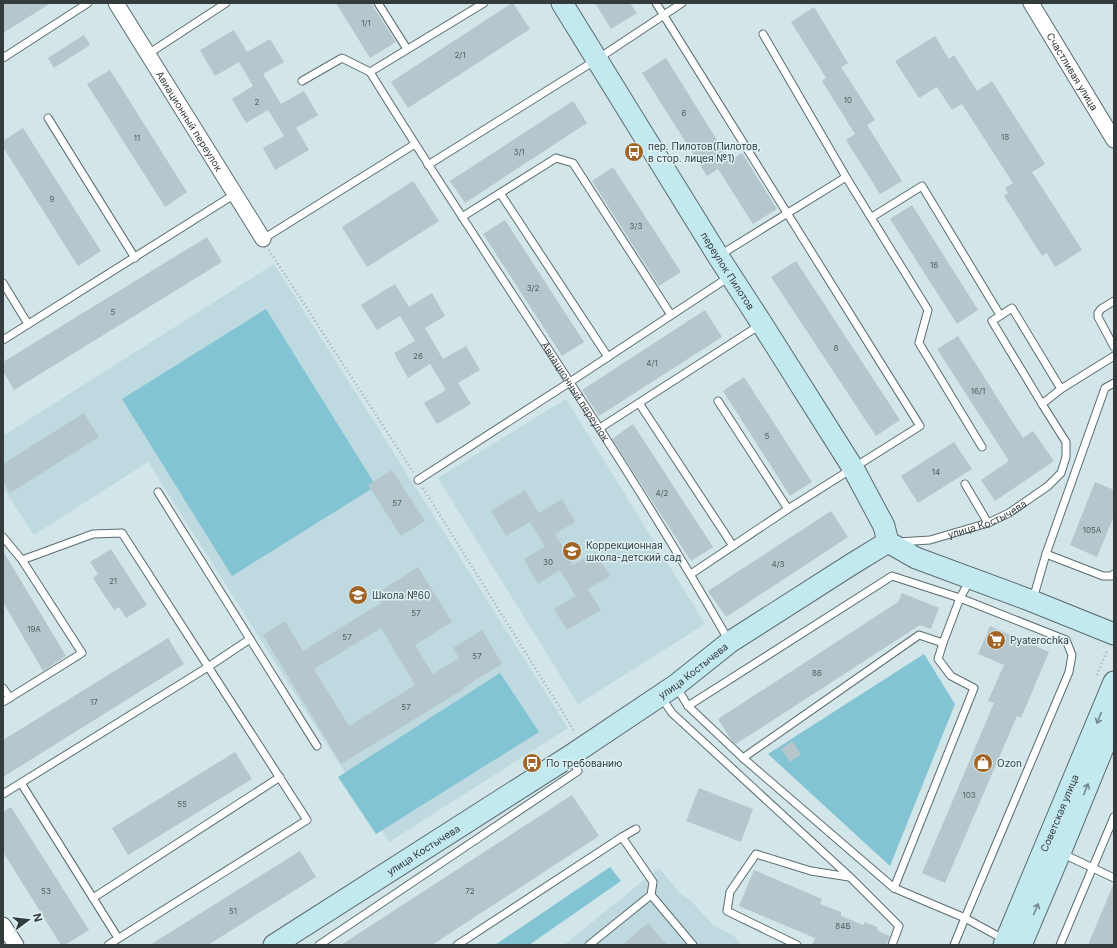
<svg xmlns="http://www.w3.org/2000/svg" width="1117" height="948" font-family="Inter,sans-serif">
	<rect width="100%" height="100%" fill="#d2e5e9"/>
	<g fill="#bed9df">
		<path d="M274 264 568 728 389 842 148 462 34 535 3 487V436Z"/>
		<path d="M566 399 705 624 578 704 438 478Z"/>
		<path d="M659 868 680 893 691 901 714 926 734 936 741 945H564Z"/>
	</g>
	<g fill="#82c4d3">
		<path d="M266 309 376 486 232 576 122 399Z"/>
		<path d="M924 654 955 704 890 866 768 754Z"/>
		<path d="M500 673 539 732 376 834 338 777Z"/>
		<path d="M610 867 621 881 529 945H495Z"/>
	</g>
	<g fill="#b5c7cc" fill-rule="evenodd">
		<path d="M3 3H51L3 33Z"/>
		<path d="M336 3H371L396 42 370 58Z"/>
		<path d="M512 3H513L530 29 408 108 391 82Z"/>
		<path d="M595 3H630L637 13 611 29Z"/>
		<path d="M814 7 848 63 841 67 875 120 867 125 902 181 880 194 846 140 855 134 822 81 826 78 791 22Z"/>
		<path d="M234 30 247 52 270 39 284 62 263 74 281 104 304 91 318 115 296 128 309 150 275 170 263 148 284 136 268 110 246 123 232 99 253 86 239 62 215 76 200 50Z"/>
		<path d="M84 35 90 45 54 68 48 58Z"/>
		<path d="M935 36 949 59 954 55 977 91 992 81 1045 164 1032 172 1082 250 1055 267 1047 253 1042 256 1004 196 1008 193 1005 188 1013 183 962 104 952 110 937 87 919 98 895 61Z"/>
		<path d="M666 58 730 161 742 153 777 209 753 224 718 169 707 176 642 73Z"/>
		<path d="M110 70 187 192 165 207 87 84Z"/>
		<path d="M573 101 587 123 465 203 450 181Z"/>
		<path d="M23 128 101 251 78 266 3 147V141Z"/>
		<path d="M613 167 681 272 659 286 592 181Z"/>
		<path d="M413 181 439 221 367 267 342 227Z"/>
		<path d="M912 205 978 310 957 324 890 219Z"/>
		<path d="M505 220 584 342 562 356 483 234Z"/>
		<path d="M207 237 222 262 14 390 3 371V362Z"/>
		<path d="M796 261 900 420 876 436 771 277Z"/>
		<path d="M395 284 409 307 432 293 445 316 425 328 443 359 466 346 480 370 458 383 471 404 437 424 424 403 446 390 430 364 408 378 394 353 415 341 400 316 377 330 361 305Z"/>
		<path d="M705 310 722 337 599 416 582 390Z"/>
		<path d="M958 336 1023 438 1033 431 1054 461 995 501 981 480 1009 461 937 349Z"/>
		<path d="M744 377 812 482 790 496 723 391Z"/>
		<path d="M84 413 99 437 10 493 3 481V464Z"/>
		<path d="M633 424 713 547 691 561 612 439Z"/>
		<path d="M954 442 972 469 918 503 901 476Z"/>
		<path d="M392 470 425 521 401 536 368 485Z"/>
		<path d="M1095 482 1114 490V516L1097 557 1070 545Z"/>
		<path d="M525 490 539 513 562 499 575 522 555 534 573 565 595 552 610 576 588 589 601 610 567 630 554 609 576 596 560 570 538 584 524 559 545 547 530 522 506 536 491 511Z"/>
		<path d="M831 511 848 537 726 617 708 591Z"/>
		<path d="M111 549 147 605 126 618 119 607 114 610 93 578 98 574 90 562Z"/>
		<path d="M3 551 66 656 43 671 3 602Z"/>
		<path d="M418 567 452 622 415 645 433 674 459 658 453 648 482 630 502 664 463 688 464 689 341 764 263 635 285 621 303 651 381 603 375 594ZM381 628 415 685 349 726 314 669Z"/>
		<path d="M902 593 939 608 931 629 920 625 736 744 732 741 718 719 898 602Z"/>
		<path d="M990 626 1049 652 1021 718 1017 716 945 883 922 873 994 703 988 701 1004 665 978 654Z"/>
		<path d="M168 638 184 664 3 777V740Z"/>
		<path d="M792 741 801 754 790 762 781 749Z"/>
		<path d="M235 752 252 779 128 855 112 828Z"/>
		<path d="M699 788 753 809 741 842 686 821Z"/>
		<path d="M572 795 599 836 432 945H341Z"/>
		<path d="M11 807 89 930 65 945H61L3 852V812Z"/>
		<path d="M300 851 316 877 208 945H150Z"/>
		<path d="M754 870 822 899 820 904 841 912V916L863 925 865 922 877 927 878 931 890 936 886 945H812L815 938 739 906Z"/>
		<path d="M1114 883V945H1088Z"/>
		<path d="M648 923 667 945H622Z"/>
	</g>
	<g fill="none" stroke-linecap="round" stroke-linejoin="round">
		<g stroke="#5b6c6f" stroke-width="9">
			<g id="lane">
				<path d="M378 3 407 49"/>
				<path id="s1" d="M484 3 370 72C488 263 618 446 729 641"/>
				<path d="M656 3 920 426 788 509 691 574"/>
				<path d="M148 54 226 3"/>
				<path d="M3 58 88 3"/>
				<path d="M302 81 342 58 370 72"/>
				<path d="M48 118 135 258"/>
				<path d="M428 165 596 60 682 3"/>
				<path d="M846 177 928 310 919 343 982 447"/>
				<path d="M500 193 608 357"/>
				<path d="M462 217 556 158 573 163 671 315"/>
				<path d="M872 217 922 186 1000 315"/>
				<path d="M263 239 415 144"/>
				<path d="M720 255 846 177 763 34"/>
				<path d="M3 283 28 324"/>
				<path d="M1114 301 1101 309 1098 313V317L1114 347"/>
				<path d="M3 340 235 194"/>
				<path d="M1061 389 1012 308 992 321 1042 404 1061 389 1114 356"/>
				<path d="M718 401 788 509"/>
				<path d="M639 403 733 546"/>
				<path d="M600 428 760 325"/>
				<path d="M418 480 570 382 729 277"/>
				<path d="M965 484 988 523"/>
				<path d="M158 492 317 746"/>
				<path d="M3 537 22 560 93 534 122 533 307 820 108 945"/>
				<path id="s2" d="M898 542 930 540 988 523 1009 513 1048 486 1061 473 1066 457V442L1042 404"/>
				<path d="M1046 554 1103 576H1111L1114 574"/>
				<path d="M1033 599 1046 554 1105 388 1114 383"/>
				<path d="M943 643 938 659 951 676 974 688 894 888 965 918 954 945"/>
				<path d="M676 686 688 706 743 758 919 635 943 643 960 598 970 580"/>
				<path d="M3 688 10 698"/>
				<path d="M661 697 672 713 850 877 899 926 892 945"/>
				<path d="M3 702 82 653 22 560"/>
				<path d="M688 706 892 576 960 598 1066 640 1072 655 1069 672 965 918 1005 940"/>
				<path d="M743 758 894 888"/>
				<path d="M21 783 118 938"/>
				<path d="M3 794 208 667 250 639"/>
				<path d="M622 837 636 829"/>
				<path d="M1061 853 1114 878"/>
				<path d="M93 898 280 777"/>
				<path d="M319 945 578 771 571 758"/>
				<path d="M457 945 622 837 653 882 651 895 693 945"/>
				<path d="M589 945 651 895"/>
				<path d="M797 945 727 911 730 892 756 854 811 871 849 877"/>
				<path d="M1060 945 1114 817"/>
			</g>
		</g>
		<g stroke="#5b6c6f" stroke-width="17">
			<g id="street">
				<path id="s3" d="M116 3 263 239"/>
				<path id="s4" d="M1031 3 1114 140"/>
				<path d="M3 925 16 945"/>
			</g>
		</g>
		<g stroke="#5b6c6f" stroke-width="23">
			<g id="secondary">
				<path id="s5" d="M562 3 718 256 762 324 853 468 884 526 888 542"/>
				<path d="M888 542 916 558 1032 601 1114 634"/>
				<path id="s6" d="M274 945 570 756 676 685 730 642 852 564 888 542"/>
				<path id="s7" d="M1004 945 1114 682"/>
				<path d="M1021 945 1060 853 1114 721"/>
			</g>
		</g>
		<g stroke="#a2b1b5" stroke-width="2.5" stroke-dasharray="1 3" stroke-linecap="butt">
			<path d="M269 250 413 472"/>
			<path d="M423 488 575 732"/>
			<path d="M1097 675 1107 650"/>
		</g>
		<use href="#lane" stroke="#fff" stroke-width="7"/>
		<use href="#street" stroke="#fff" stroke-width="15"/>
		<use href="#secondary" stroke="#c3e9f0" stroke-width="21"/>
	</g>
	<defs><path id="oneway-shaft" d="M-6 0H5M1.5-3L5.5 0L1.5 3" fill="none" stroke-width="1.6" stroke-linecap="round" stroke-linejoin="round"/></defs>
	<g stroke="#74898e">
		<use href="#oneway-shaft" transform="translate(1099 718) rotate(112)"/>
		<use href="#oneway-shaft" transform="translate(1086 789) rotate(-68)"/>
		<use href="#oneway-shaft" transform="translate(1036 909) rotate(-67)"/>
	</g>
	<defs>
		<g id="bus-disc" transform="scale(1)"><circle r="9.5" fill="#a06526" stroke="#dff2f6"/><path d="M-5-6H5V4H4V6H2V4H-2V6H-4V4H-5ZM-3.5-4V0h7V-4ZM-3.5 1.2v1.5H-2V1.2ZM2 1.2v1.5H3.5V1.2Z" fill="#fff"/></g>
		<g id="school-disc" transform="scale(1)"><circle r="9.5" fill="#a06526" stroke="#dff2f6"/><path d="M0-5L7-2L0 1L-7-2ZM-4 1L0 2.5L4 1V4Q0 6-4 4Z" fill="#fff"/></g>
		<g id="supermarket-disc" transform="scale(1)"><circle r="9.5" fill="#a06526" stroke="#dff2f6"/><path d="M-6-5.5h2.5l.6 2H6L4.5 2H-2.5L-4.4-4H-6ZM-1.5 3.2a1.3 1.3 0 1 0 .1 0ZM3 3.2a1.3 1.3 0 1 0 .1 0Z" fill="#fff"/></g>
		<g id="shop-disc" transform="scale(1)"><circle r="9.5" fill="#a06526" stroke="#dff2f6"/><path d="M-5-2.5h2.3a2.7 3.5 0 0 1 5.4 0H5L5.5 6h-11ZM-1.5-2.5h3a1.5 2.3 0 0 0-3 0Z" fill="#fff"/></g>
	</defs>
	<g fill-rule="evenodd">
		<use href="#bus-disc" x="634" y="152"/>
		<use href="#school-disc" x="572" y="551"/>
		<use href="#school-disc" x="358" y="595"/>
		<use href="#supermarket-disc" x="996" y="640"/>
		<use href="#bus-disc" x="532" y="763"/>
		<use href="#shop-disc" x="983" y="763"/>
	</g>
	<g text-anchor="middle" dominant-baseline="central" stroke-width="3" stroke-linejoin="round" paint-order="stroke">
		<g font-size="8" fill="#545e61">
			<text x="366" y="23">1/1</text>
			<text x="460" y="55">2/1</text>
			<text x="848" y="100">10</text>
			<text x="257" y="102">2</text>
			<text x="684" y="113">6</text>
			<text x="1005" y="137">18</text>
			<text x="137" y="138">11</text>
			<text x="519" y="152">3/1</text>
			<text x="52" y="199">9</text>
			<text x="636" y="226">3/3</text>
			<text x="934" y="265">16</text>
			<text x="533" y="288">3/2</text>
			<text x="113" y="312">5</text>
			<text x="836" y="348">8</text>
			<text x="418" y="356">26</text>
			<text x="652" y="363">4/1</text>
			<text x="978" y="391">16/1</text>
			<text x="767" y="436">5</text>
			<text x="936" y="472">14</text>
			<text x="662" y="493">4/2</text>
			<text x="397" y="503">57</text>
			<text x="1092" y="530">105А</text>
			<text x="548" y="562">30</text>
			<text x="778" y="564">4/3</text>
			<text x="113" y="581">21</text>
			<text x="416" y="613">57</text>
			<text x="34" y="629">19А</text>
			<text x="347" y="637">57</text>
			<text x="477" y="656">57</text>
			<text x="817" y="673">86</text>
			<text x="94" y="702">17</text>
			<text x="406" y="707">57</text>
			<text x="969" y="795">103</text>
			<text x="182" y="804">55</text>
			<text x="46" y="891">53</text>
			<text x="470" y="891">72</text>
			<text x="233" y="911">51</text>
			<text x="843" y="926">84Б</text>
		</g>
		<g font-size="10" fill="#343b3d" stroke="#dff2f6">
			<text stroke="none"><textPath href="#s4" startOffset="80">Счастливая улица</textPath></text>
			<text stroke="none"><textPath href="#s3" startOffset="139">Авиационный переулок</textPath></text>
			<text stroke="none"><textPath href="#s5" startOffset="315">переулок Пилотов</textPath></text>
			<text stroke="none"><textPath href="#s1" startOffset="513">Авиационный переулок</textPath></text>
			<text stroke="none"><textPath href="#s2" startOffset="93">улица Костычева</textPath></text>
			<text stroke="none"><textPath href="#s6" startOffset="501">улица Костычева</textPath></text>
			<text stroke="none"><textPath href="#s7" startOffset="143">Советская улица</textPath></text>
			<text stroke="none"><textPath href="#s6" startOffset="177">улица Костычева</textPath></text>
		</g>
		<g font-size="10" fill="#343b3d" stroke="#dff2f6" text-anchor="start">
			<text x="648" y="146">пер. Пилотов(Пилотов,<tspan x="648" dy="12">в стор. лицея №1)</tspan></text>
			<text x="586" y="545">Коррекционная<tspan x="586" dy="12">школа-детский сад</tspan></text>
			<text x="372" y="595">Школа №60</text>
			<text x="1010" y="640">Pyaterochka</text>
			<text x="546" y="763">По требованию</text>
			<text x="997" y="763">Ozon</text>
		</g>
	</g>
	<rect width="1117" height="948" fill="none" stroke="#343b3d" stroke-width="8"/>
	<g transform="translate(28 920) rotate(75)" stroke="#dff2f6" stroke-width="3" paint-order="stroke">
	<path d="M0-3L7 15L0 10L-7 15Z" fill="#343b3d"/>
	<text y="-6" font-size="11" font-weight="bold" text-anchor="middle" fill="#343b3d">N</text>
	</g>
</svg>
